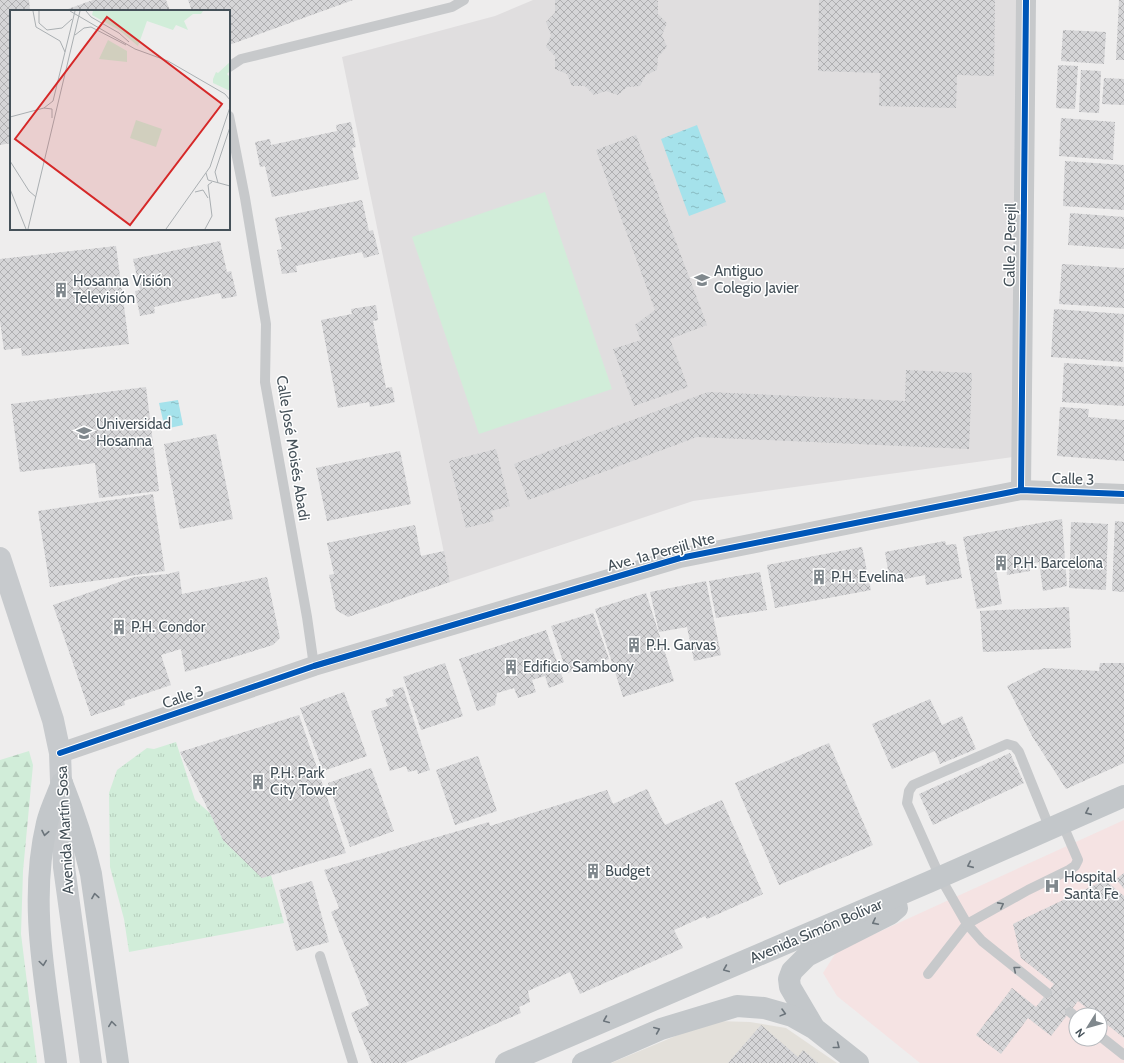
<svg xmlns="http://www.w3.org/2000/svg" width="1124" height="1063" font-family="Cabin,sans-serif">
	<defs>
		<pattern id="grass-tufts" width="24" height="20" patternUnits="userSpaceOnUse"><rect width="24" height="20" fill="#d1edd9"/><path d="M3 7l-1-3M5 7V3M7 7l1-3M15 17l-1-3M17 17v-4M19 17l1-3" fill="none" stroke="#b5cdbc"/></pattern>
		<pattern id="forest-firs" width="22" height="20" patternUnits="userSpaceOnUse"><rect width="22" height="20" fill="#d1edd9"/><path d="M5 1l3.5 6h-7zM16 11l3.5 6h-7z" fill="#b5cdbc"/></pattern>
		<pattern id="water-ripples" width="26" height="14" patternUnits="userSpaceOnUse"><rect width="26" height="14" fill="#a5e2eb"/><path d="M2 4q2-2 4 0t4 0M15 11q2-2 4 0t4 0" fill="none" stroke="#88bac1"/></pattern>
		<pattern id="building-cross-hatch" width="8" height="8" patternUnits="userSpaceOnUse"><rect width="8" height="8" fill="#d5d5d7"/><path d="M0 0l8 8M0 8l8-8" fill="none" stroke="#afafb1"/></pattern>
	</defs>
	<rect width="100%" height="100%" fill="#eeeded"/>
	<path fill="#e3e0da" d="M716 1021 750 1022 786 1028 837 1063H611L697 1027Z"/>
	<path fill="#e0dedf" d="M533 0H1022L1013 457 693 501 450 582 342 57 495 16Z"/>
	<path fill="#f5e3e3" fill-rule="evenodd" d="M1124 820V1063H920L837 996 823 973 837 951ZM1076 1015H1100V1039H1076Z"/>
	<path fill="url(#grass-tufts)" d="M176 742 195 800 210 813 223 840 262 878 271 875 284 923 129 952 124 919 110 867 109 793 117 770 147 748 154 749Z"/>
	<path fill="url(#forest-firs)" d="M29 751 33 765 23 871 21 934 37 1063H0V760Z"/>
	<path fill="#d1edd9" d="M545 192 612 389 479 434 412 237Z"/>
	<g fill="url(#water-ripples)">
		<path d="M697 125 726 202 689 216 661 139Z"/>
		<path d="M178 400 183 425 165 429 159 403Z"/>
	</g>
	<g fill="url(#building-cross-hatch)">
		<path d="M0 0H29L30 11H11V143L0 145Z"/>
		<path d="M93 0H166L170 11H69L68 9Z"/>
		<path d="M188 0H353L229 45V11H192Z"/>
		<path d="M555 0H655L658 1V14L667 23 662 35 667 47 658 57 657 70 646 75 640 86 627 87 618 95 606 91 594 95 585 86H572L567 74 555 69V56L546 47 551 35 546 22 555 13Z"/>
		<path d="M819 0H995L994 76 957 75 956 108 879 106 880 73 818 71Z"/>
		<path d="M1119 0H1124V60H1116Z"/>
		<path d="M1063 30 1106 32 1104 64 1061 61Z"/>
		<path d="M1058 65 1078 66 1075 109 1056 108Z"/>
		<path d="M1081 70 1101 71 1099 113 1079 112Z"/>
		<path d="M1104 78 1124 79V105L1102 104Z"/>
		<path d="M1061 118 1115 122 1113 160 1059 156Z"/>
		<path d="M351 122 356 147 352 148 359 179 272 197 265 166 260 167 255 142 270 139 271 145 337 131 336 125Z"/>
		<path d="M636 135 707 325 670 339 688 387 634 406 613 349 641 340 635 325 655 310 596 150Z"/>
		<path d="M1065 161 1124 165V210L1063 206Z"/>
		<path d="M362 200 369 231 373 230 379 254 364 258 362 252 296 266 297 272 282 274 277 250 282 249 275 218Z"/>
		<path d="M1070 213 1124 217V249L1068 245Z"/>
		<path d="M220 241 227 272 231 271 237 296 222 299 220 293 154 307 155 313 140 316 135 291 140 290 133 259Z"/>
		<path d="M116 246 129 344 22 356 21 348 4 350 0 321V259Z"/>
		<path d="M1062 264 1124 268V308L1059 304Z"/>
		<path d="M376 305 378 320 373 321 386 388 392 387 395 402 370 407 369 402 338 408 321 320 352 314 351 309Z"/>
		<path d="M1054 309 1124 314 1123 362 1051 357Z"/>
		<path d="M1064 363 1124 367V406L1062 402Z"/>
		<path d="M906 370 972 373 969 449 697 437 528 500 514 464 708 392 905 401Z"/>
		<path d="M146 387 159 491 99 498 95 463 20 472 11 404Z"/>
		<path d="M1060 407 1089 409 1088 417 1124 420V461L1057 456Z"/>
		<path d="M216 434 233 519 180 529 164 444Z"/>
		<path d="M496 449 510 506 491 511 494 521 466 528 449 461Z"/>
		<path d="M400 451 411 504 327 521 316 468Z"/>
		<path d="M153 494 165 571 50 587 38 511Z"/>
		<path d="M1062 519 1067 586 1043 591 1039 562 1029 564 1030 571 1007 575 1006 568 996 570 1002 604 977 609 963 537Z"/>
		<path d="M1115 521 1124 522V592L1112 591Z"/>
		<path d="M1071 522 1108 524 1106 590 1069 588Z"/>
		<path d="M415 525 421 556 444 551 450 582 348 617 336 610 329 575 334 574 327 543Z"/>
		<path d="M945 541 946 545 956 544 962 578 926 585 925 575 890 582 885 552Z"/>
		<path d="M862 547 871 590 775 608 767 565Z"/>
		<path d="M179 571 182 594 267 577 280 638 273 645 185 672 181 649 161 655 171 685 124 701 125 705 91 716 53 605 134 577 168 574Z"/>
		<path d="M760 572 767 610 716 618 709 581Z"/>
		<path d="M706 581 721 655 694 661 687 627 659 632 650 592Z"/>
		<path d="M646 593 674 681 623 697 595 609Z"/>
		<path d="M1069 607 1071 648 983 652 980 611Z"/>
		<path d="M593 613 609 659 567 673 551 626Z"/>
		<path d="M546 630 564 682 549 688 545 676 532 680 536 692 518 698 514 688 497 693 495 705 477 711 459 659Z"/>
		<path d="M445 663 463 716 421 730 403 677Z"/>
		<path d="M1100 663H1124V763L1066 789 1032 736 1007 686 1044 668 1099 671Z"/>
		<path d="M403 687 430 770 418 774 417 770 408 772 406 766 390 771 371 711 388 706 385 699 394 696 392 690Z"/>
		<path d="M344 692 367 756 323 771 300 708Z"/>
		<path d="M930 699 942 725 962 716 976 749 940 764 935 751 892 769 872 724Z"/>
		<path d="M299 715 346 853 262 878 223 840 180 752Z"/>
		<path d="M829 743 873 845 779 885 735 783Z"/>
		<path d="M1010 753 1024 783 933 825 919 794Z"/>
		<path d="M478 756 497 811 455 825 436 770Z"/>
		<path d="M371 768 394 831 350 847 328 783Z"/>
		<path d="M647 789 665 825 722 800 763 894 707 919 705 916 674 930 683 948 580 994 570 972 528 991 530 1002 519 1007 521 1013 405 1063H372L351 1013 369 1005 331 912 339 908 324 870 489 822 490 826 607 790 613 804Z"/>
		<path d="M1124 873V889L1116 879Z"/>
		<path d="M1105 880 1124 896V1038L1100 1019V1015H1095L1078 1001 1051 1036 1028 1018 1001 1054 976 1035 1012 988 1036 1007 1054 984 1021 958 1013 924Z"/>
		<path d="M312 881 329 942 296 951 279 890Z"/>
		<path d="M761 1025 798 1057 803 1050 818 1063H728Z"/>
	</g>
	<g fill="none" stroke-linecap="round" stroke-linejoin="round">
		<g stroke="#c7c9cb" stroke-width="10">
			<path d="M229 67 241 59 452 7 464 0"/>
			<path d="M229 116 245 198 266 324 265 382 307 617 314 666"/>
			<path d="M320 956 353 1063"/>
			<path d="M928 974 967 924 1028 890 1069 870 1075 866 1078 860 1062 823"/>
			<path d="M1047 993 982 941 967 924 940 877 907 803 909 791 913 785 1007 744 1014 746 1019 752 1050 829"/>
			<path d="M1070 1012 1076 1017"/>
			<path d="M1100 1036 1124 1055"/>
		</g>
		<g stroke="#c7c9cb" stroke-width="20">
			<path d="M1021 490 1026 0"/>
			<path d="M60 753 314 666 680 558 1021 490 1124 494"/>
		</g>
		<path stroke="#c7cacd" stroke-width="22" d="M0 558 53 720 60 753 64 867 91 1063"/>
		<g stroke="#c3c7ca" stroke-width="22">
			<path d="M62 783C74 813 84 843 91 874L118 1063"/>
			<path d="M813 1026 790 987 789 979 792 971 807 956 890 914 897 908"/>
			<path d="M56 1063C46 983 28 903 47 823 50 810 57 796 62 783"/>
			<path d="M506 1063 929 882 1124 796"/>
			<path d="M583 1063 661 1029 737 1006 764 1008 792 1016 815 1029 858 1063"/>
		</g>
		<g stroke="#fff" stroke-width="8">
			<g id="cycleway">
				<path d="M1021 490 1026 0"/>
				<path d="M60 753 314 666 680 558 1021 490 1124 494"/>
			</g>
		</g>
		<use href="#cycleway" stroke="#0057b8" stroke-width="6"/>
	</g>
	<defs><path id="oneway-chevron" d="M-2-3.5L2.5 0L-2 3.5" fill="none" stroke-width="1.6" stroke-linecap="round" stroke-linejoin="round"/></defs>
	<g stroke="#6b747b">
		<use href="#oneway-chevron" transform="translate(1088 812) rotate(156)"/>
		<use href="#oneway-chevron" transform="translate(45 833) rotate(101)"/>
		<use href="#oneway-chevron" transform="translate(970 865) rotate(156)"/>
		<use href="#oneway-chevron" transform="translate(95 896) rotate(-99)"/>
		<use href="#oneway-chevron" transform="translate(875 922) rotate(153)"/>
		<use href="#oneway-chevron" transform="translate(43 963) rotate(82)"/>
		<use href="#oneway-chevron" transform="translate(726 969) rotate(157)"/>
		<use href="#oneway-chevron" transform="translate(783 1013) rotate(15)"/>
		<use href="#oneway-chevron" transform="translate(606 1020) rotate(157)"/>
		<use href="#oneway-chevron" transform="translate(112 1024) rotate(-98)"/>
		<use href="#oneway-chevron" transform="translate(657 1030) rotate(-23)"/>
		<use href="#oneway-chevron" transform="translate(837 1046) rotate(38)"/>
	</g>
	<g stroke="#6c757b">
		<use href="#oneway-chevron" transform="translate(1001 905) rotate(-28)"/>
		<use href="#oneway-chevron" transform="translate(1016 969) rotate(-141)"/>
	</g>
	<defs>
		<g id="university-bare" transform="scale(1.2)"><path d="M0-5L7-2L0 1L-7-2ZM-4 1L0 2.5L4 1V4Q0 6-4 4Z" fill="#80888d" stroke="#fff" stroke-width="2.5" paint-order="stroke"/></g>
		<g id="building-bare" transform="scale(1.2)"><path d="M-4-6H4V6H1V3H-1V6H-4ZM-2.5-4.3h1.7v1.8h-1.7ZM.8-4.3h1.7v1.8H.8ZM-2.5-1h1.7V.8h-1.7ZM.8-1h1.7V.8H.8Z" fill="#80888d" stroke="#fff" stroke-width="2.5" paint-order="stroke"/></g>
		<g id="hospital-bare" transform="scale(1.2)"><path d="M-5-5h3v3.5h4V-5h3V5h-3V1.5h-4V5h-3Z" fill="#80888d" stroke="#fff" stroke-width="2.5" paint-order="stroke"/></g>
	</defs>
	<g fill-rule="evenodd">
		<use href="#university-bare" x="702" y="280"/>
		<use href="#building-bare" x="61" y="290"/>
		<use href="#university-bare" x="84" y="433"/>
		<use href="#building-bare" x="1001" y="563"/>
		<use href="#building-bare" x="819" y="577"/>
		<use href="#building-bare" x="119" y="627"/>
		<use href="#building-bare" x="634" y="645"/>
		<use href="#building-bare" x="511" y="667"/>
		<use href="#building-bare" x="258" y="782"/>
		<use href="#building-bare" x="593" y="871"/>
		<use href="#hospital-bare" x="1052" y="886"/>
	</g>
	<g text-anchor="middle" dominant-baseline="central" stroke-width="3" stroke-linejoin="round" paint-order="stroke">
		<g font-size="15" fill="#455159" stroke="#fff">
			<text transform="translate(1010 245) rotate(-89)">Calle 2 Perejil</text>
			<text transform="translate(293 448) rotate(81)">Calle José Moisés Abadi</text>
			<text transform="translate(1073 479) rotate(2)">Calle 3</text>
			<text transform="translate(661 552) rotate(-15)">Ave. 1a Perejil Nte</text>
			<text transform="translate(183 697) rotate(-19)">Calle 3</text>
			<text transform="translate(65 830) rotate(-93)">Avenida Martín Sosa</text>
			<text transform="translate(816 931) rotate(-23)">Avenida Simón Bolívar</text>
		</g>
		<g font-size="15" fill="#455159" stroke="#fff" text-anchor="start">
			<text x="714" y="271">Antiguo<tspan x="714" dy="17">Colegio Javier</tspan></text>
			<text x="73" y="281">Hosanna Visión<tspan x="73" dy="17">Televisión</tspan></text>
			<text x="96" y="424">Universidad<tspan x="96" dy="17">Hosanna</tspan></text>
			<text x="1013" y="563">P.H. Barcelona</text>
			<text x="831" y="577">P.H. Evelina</text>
			<text x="131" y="627">P.H. Condor</text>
			<text x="646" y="645">P.H. Garvas</text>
			<text x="523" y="667">Edificio Sambony</text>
			<text x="270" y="773">P.H. Park<tspan x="270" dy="17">City Tower</tspan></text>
			<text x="605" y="871">Budget</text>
			<text x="1064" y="877">Hospital<tspan x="1064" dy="17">Santa Fe</tspan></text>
		</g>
	</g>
	<g transform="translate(10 10)">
		<rect width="220" height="220" fill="#eeeded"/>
		<path d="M98 30 117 41V52L89 49ZM220 52V61L217 64 220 67V80H218L203 73V69L206 62 208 63Z" fill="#d1edd9"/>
		<path d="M83 1H193L191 4H183L174 11 178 20 166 15 163 20 137 11 128 36 109 20 82 5Z" fill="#d1edd9"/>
		<path d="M126 110 152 119 146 137 120 128Z" fill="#d1edd9"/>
		<path fill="none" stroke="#aaafb2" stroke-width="1" d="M23 1 26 17 50 31 55 42M29 1V13L37 20 52 18 62 9M60 1 125 39 158 51 215 84 220 90M76 1 81 7 109 23 119 32M65 25 74 18 81 17 116 35M34 98 42 99V108M0 107 34 98 43 91 65 1M0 151 19 181 26 187M196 163 198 170 220 176M208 173 205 162 220 117M0 179 16 219M185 182 193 180 198 188M18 219 70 1M156 219 200 157 220 97M195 219 202 206 198 175 202 172"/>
		<path fill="#d62828" fill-opacity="0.15" stroke="#d62828" stroke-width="2" d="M97 7 212 94 120 215 5 129Z"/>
		<rect width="220" height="220" fill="none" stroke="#455159" stroke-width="2"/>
	</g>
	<g transform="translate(1088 1027) rotate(233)"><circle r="19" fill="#ffffff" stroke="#b5b9bd"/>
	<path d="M0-3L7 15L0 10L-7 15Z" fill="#80888d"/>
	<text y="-6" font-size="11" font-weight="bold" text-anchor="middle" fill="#455159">N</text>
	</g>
</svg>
